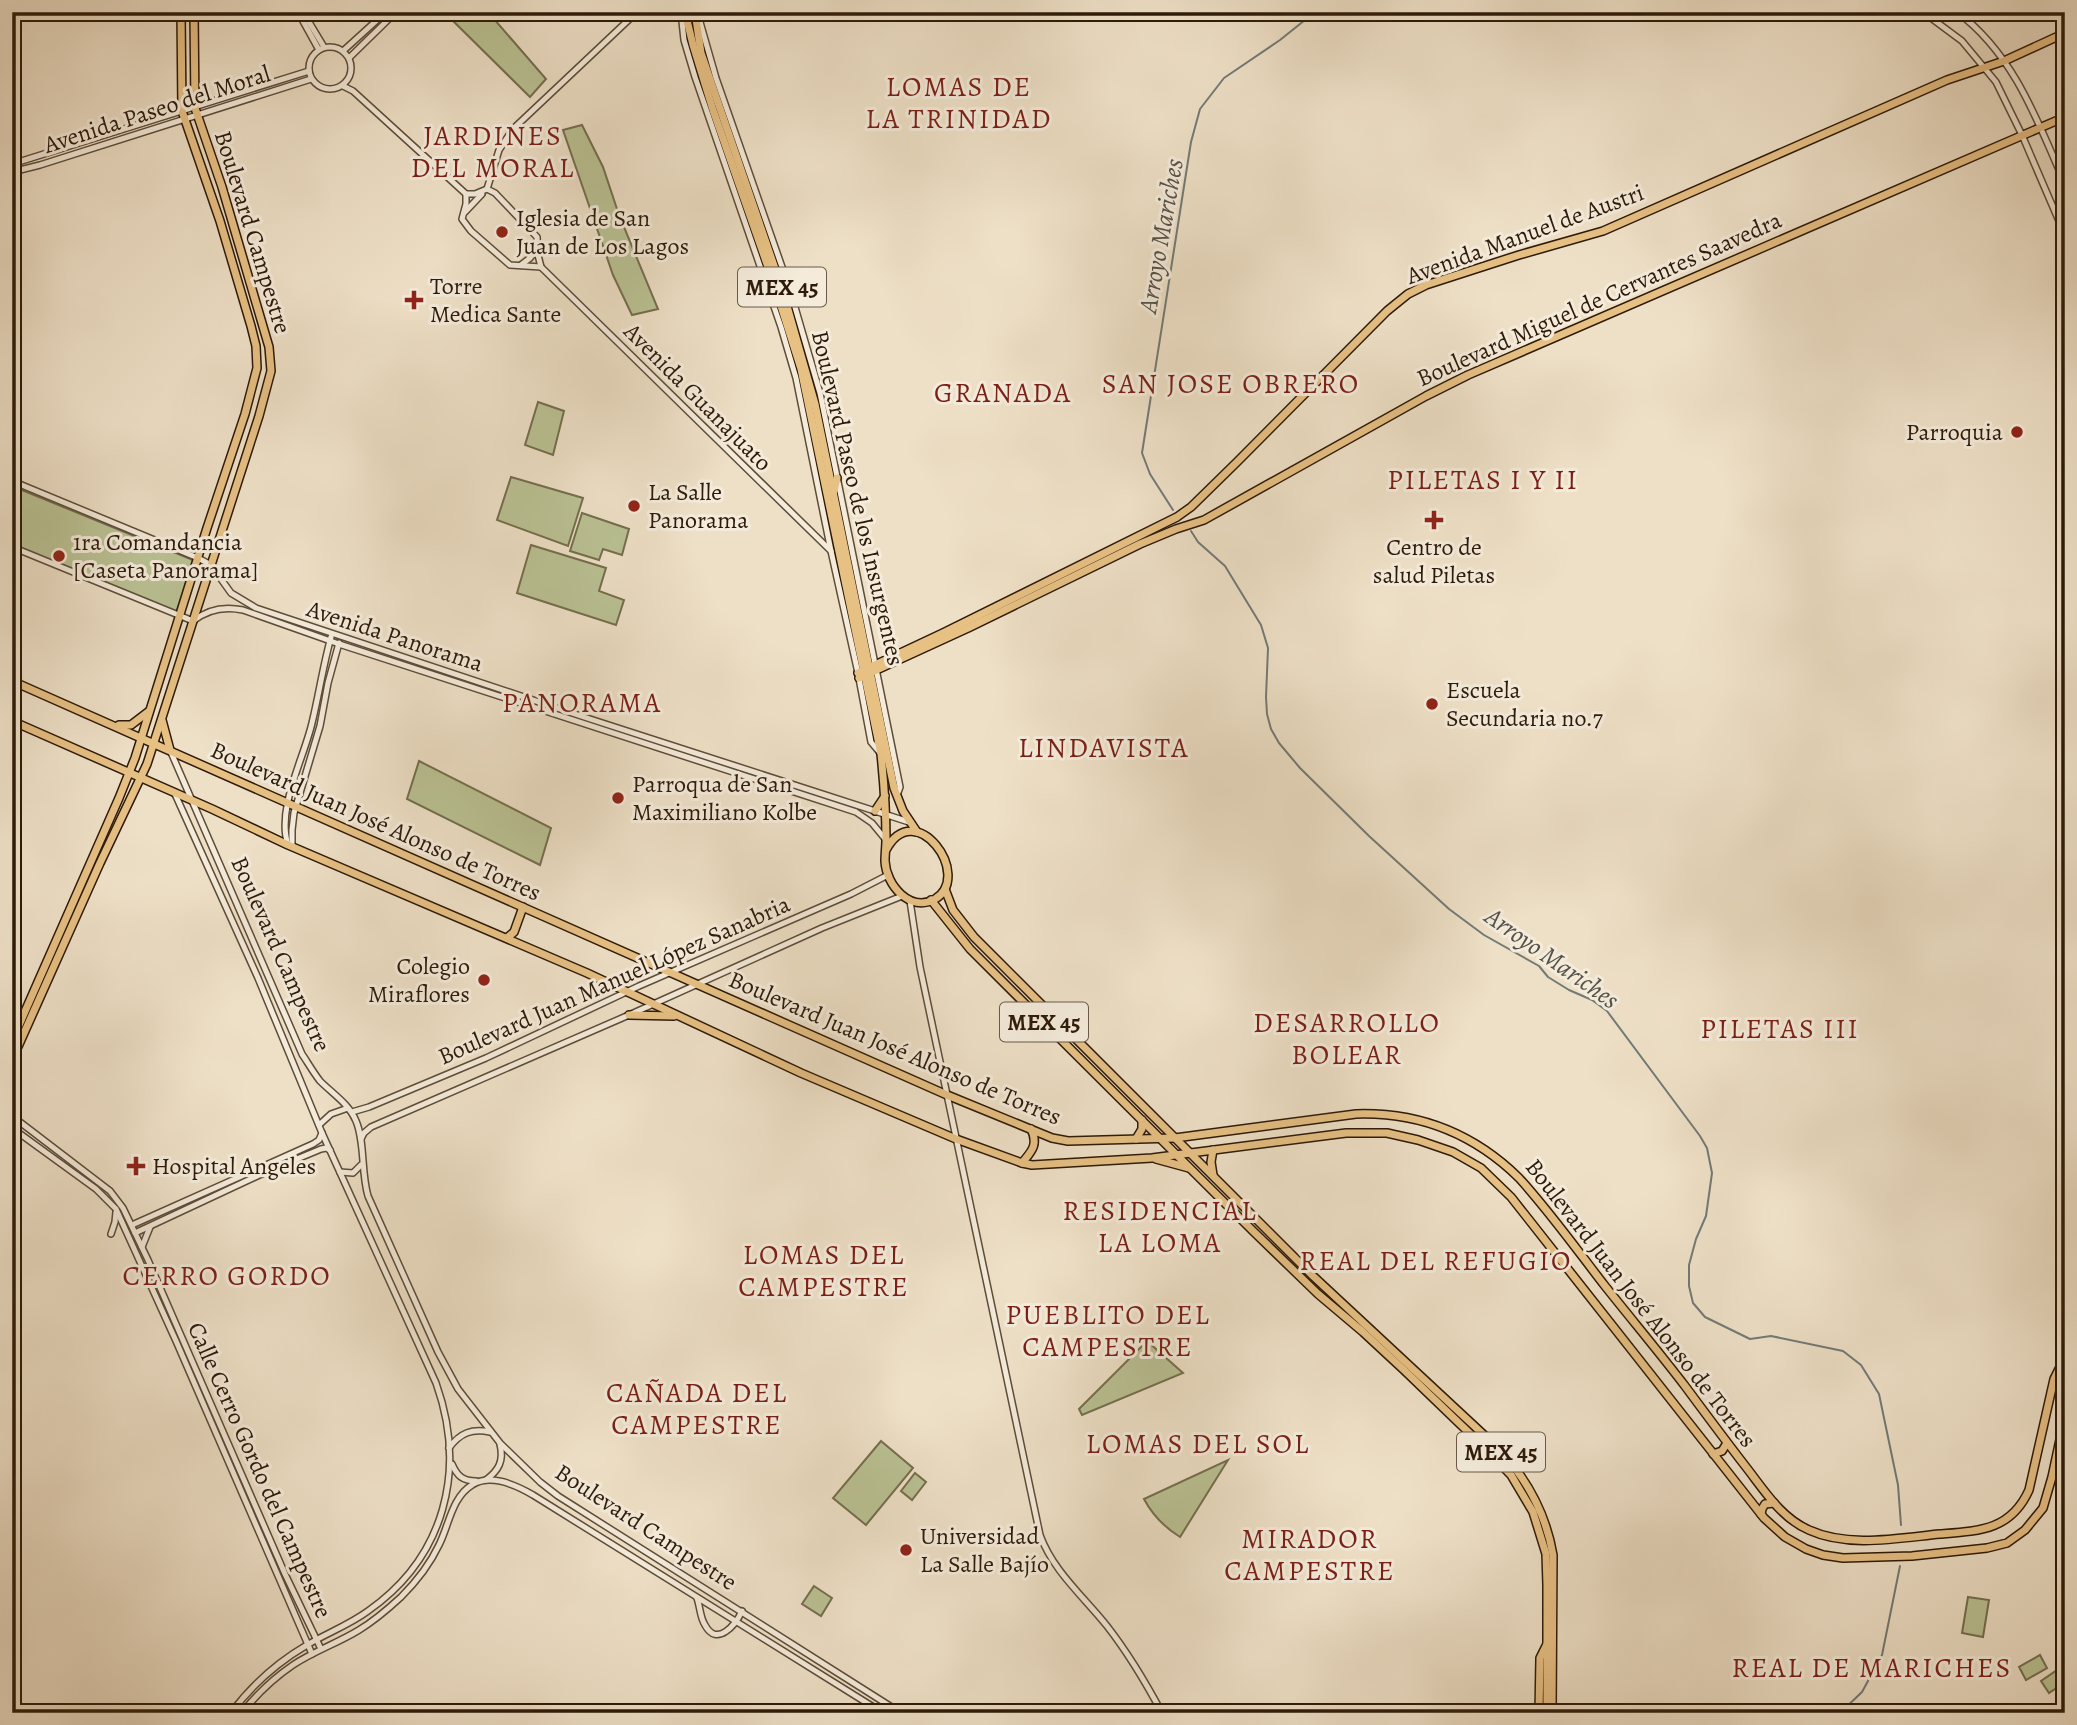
<svg xmlns="http://www.w3.org/2000/svg" width="2077" height="1725" font-family="Alegreya,serif">
	<rect width="100%" height="100%" fill="#eee0c7"/>
	<filter id="stains"><feTurbulence type="fractalNoise" baseFrequency=".00286" numOctaves="4"/><feColorMatrix values="0 0 0 0 .2 0 0 0 0 .09 0 0 0 0 .02 0 0 0 .5 -.17"/></filter>
	<radialGradient id="worn" r=".72"><stop offset=".6" stop-color="#630" stop-opacity="0"/><stop offset="1" stop-color="#630" stop-opacity=".3"/></radialGradient>
	<g fill="#bac294" stroke="#746e4e" stroke-width="2">
		<path d="M444 12H488L546 79 530 97Z"/>
		<path d="M582 125 603 167 619 215 658 309 632 315 613 275 563 130Z"/>
		<path d="M538 402 564 411 553 455 525 445Z"/>
		<path d="M511 477 583 498 568 546 497 520Z"/>
		<path d="M12 486 193 560 176 613 12 547Z"/>
		<path d="M582 513 629 529 622 555 603 549 599 560 570 551Z"/>
		<path d="M531 545 606 568 599 591 624 600 616 625 517 593Z"/>
		<path d="M419 761 551 828 540 865 407 799Z"/>
		<path d="M1147 1341 1183 1373 1082 1415 1079 1409Z"/>
		<path d="M881 1441 913 1468 866 1525 833 1498Z"/>
		<path d="M1228 1460 1180 1537C1164 1527 1153 1516 1144 1499Z"/>
		<path d="M915 1473 926 1482 912 1500 901 1491Z"/>
		<path d="M814 1586 832 1598 821 1616 802 1604Z"/>
		<path d="M1968 1597 1989 1600 1983 1637 1962 1633Z"/>
		<path d="M2040 1655 2047 1668 2026 1680 2019 1667Z"/>
		<path d="M2060 1668 2065 1675V1682L2049 1693 2041 1681Z"/>
	</g>
	<g fill="none" stroke-linecap="round" stroke-linejoin="round">
		<g stroke="#727a77" stroke-width="2">
			<path d="M1173 510 1150 474 1142 453 1191 142 1200 109 1224 78 1280 40 1315 12"/>
			<path d="M1191 531 1198 542 1225 566 1261 625 1268 648 1266 697 1267 714 1271 729 1279 743 1300 768 1369 836 1449 909 1484 935 1539 966 1548 977 1569 990 1592 1000 1607 1011 1700 1136 1707 1148 1712 1173 1706 1216 1696 1239 1689 1265V1286L1693 1303 1705 1317 1750 1339 1771 1336 1843 1351 1861 1365 1879 1394 1898 1485 1901 1525"/>
			<path d="M1840 1713 1862 1692 1882 1655 1900 1566"/>
		</g>
		<g stroke="#5d4c38" stroke-width="8">
			<g id="minor">
				<path d="M298 12 319 50"/>
				<path d="M303 12 324 47"/>
				<path d="M681 12 684 40 695 77 781 327 796 378 831 551 858 673 871 742 881 754"/>
				<path d="M1923 12 1962 41 1996 82 2022 135 2065 235"/>
				<path d="M1957 12C2014 54 2038 122 2065 184"/>
				<path d="M698 15 716 78 790 290 820 393 900 787 897 795"/>
				<circle cx="330" cy="68" r="21"/>
				<path d="M343 51 386 12"/>
				<path d="M349 58 396 12"/>
				<path d="M343 86 353 91 466 194H475L487 189 495 193 537 237 538 255 541 267 831 551"/>
				<path d="M12 164 309 71"/>
				<path d="M12 172 40 165 311 79"/>
				<path d="M487 189 499 150 513 129 637 12"/>
				<path d="M466 194V204L462 219 471 231 510 265 541 267"/>
				<path d="M465 212 482 194"/>
				<path d="M521 265 530 258 536 250"/>
				<path d="M12 481 198 558 211 565 231 593 256 608 590 719 909 822"/>
				<path d="M12 547 193 621C208 609 224 606 243 610L339 644 856 812 872 823 886 840"/>
				<path d="M170 750 302 1054C308 1063 313 1072 320 1081 333 1094 349 1104 356 1121 365 1142 361 1172 368 1196L438 1352 458 1389 500 1443 540 1482 558 1496 901 1713"/>
				<path d="M175 794 258 978 322 1133 436 1383C467 1470 445 1557 368 1611 349 1625 327 1633 307 1645 278 1662 251 1686 231 1713"/>
				<path d="M288 845C276 809 304 758 312 723 319 694 323 666 331 637"/>
				<path d="M292 847V830L294 813 320 726 328 683 339 643"/>
				<path d="M910 901 920 967 942 1071 1040 1535C1053 1571 1084 1597 1107 1626 1128 1653 1146 1683 1162 1713"/>
				<path d="M352 1112 369 1107 486 1058 639 986 851 894 888 875"/>
				<path d="M12 1116 110 1191 123 1208 148 1260 285 1574 321 1649"/>
				<path d="M319 1125 331 1114 348 1108"/>
				<path d="M12 1128 96 1189 116 1209 176 1341 312 1654"/>
				<path d="M361 1139 364 1133 371 1127 629 1015 822 928 902 896"/>
				<path d="M340 1172 353 1173 361 1165"/>
				<path d="M132 1225 313 1144 319 1140 322 1133"/>
				<path d="M135 1233 268 1171 321 1149 326 1148 330 1150"/>
				<path d="M111 1234 115 1222 116 1212"/>
				<path d="M142 1247 150 1227"/>
				<path d="M449 1448C460 1433 472 1428 490 1432"/>
				<path d="M452 1464C457 1476 463 1481 476 1481"/>
				<path d="M486 1480C499 1470 504 1461 500 1444"/>
				<path d="M697 1598C700 1606 700 1618 705 1625 717 1648 736 1624 742 1611"/>
				<path d="M242 1713C256 1695 274 1678 293 1665 314 1651 338 1643 359 1630 374 1621 388 1609 401 1597 416 1582 430 1564 439 1545 449 1525 452 1497 472 1485 491 1473 516 1485 533 1495L883 1713"/>
			</g>
		</g>
		<g stroke="#2d1a09" stroke-width="10">
			<g id="major">
				<path d="M685 12 693 45 713 110 775 287 801 369 881 754C884 783 886 811 886 840 886 847 885 854 885 861 886 885 910 913 935 899 974 876 915 795 886 850"/>
				<path d="M695 12 701 53 783 292 815 404 894 788 903 811 917 832"/>
				<path d="M834 491 837 478"/>
				<path d="M858 673 943 633 1177 517 1191 507 1237 462 1387 311 1408 294 1426 285 1519 255 1603 231 1947 80 2004 61 2065 33"/>
				<path d="M859 678 968 628 1140 544 1176 529 1204 520 1426 396 1468 375 2065 117"/>
				<path d="M12 681 947 1095 1052 1138 1068 1141 1175 1138 1356 1114C1419 1112 1474 1134 1519 1178 1550 1212 1577 1250 1605 1286 1632 1320 1659 1352 1685 1386 1705 1413 1725 1440 1746 1467 1764 1490 1781 1518 1809 1530 1848 1548 1899 1538 1940 1534 1980 1531 2011 1530 2029 1490L2054 1379 2065 1357"/>
				<path d="M162 720 170 750"/>
				<path d="M12 721 212 809 288 845 587 973 801 1073 956 1139 1022 1163 1032 1165 1152 1158 1346 1133H1387L1418 1140 1453 1152 1481 1168 1511 1197 1764 1518 1785 1537 1806 1549 1823 1555 1843 1558 1912 1556 1987 1548 2007 1543 2025 1530 2043 1508 2052 1477 2065 1416"/>
				<path d="M119 725H131L148 712"/>
				<path d="M875 811 885 796"/>
				<path d="M945 889 953 910 974 937 1313 1276 1499 1449C1527 1479 1546 1514 1553 1555L1552 1713"/>
				<path d="M931 900 970 949 1254 1232 1318 1294 1363 1332 1404 1370 1488 1451 1511 1475 1533 1512 1546 1554 1547 1585V1713"/>
				<path d="M507 938 514 932 523 907"/>
				<path d="M629 1015 674 1016"/>
				<path d="M12 1041 119 798 135 758 207 528 245 414 257 368 256 346 251 326 220 221 182 111 181 12"/>
				<path d="M12 1060 100 863 147 764 259 416 271 371 269 347 222 187 195 108 194 12"/>
				<path d="M1136 1139 1142 1129V1120"/>
				<path d="M1156 1159 1189 1168"/>
				<path d="M1022 1163C1031 1152 1039 1145 1031 1129"/>
				<path d="M1213 1175 1211 1162 1213 1150"/>
				<path d="M1713 1454 1722 1451 1727 1443"/>
				<path d="M1761 1514 1762 1509 1765 1504 1774 1503"/>
				<path d="M1539 1713 1540 1658 1547 1644"/>
			</g>
		</g>
		<use href="#minor" stroke="#f4ebdb" stroke-width="5"/>
		<use href="#major" stroke="#e7c084" stroke-width="7"/>
	</g>
	<g fill="#8f2418" stroke="#f4ebdb" stroke-width="2.5">
		<circle cx="502" cy="232" r="7"/>
		<path d="M410.5 289.5h7v7h7v7h-7v7h-7v-7h-7v-7h7z"/>
		<circle cx="2017" cy="432" r="7"/>
		<circle cx="634" cy="506" r="7"/>
		<path d="M1430.5 509.5h7v7h7v7h-7v7h-7v-7h-7v-7h7z"/>
		<circle cx="59" cy="556" r="7"/>
		<circle cx="1432" cy="704" r="7"/>
		<circle cx="618" cy="798" r="7"/>
		<circle cx="484" cy="980" r="7"/>
		<path d="M132.5 1155.5h7v7h7v7h-7v7h-7v-7h-7v-7h7z"/>
		<circle cx="906" cy="1550" r="7"/>
	</g>
	<g text-anchor="middle" dominant-baseline="central" stroke-width="6" stroke-linejoin="round" paint-order="stroke">
		<g fill="#f4ebdb" stroke="#695948" stroke-width="2">
			<rect x="738" y="267.5" width="88" height="39" rx="5"/>
			<rect x="1000" y="1002.5" width="88" height="39" rx="5"/>
			<rect x="1457" y="1432.5" width="88" height="39" rx="5"/>
		</g>
		<g font-size="23" font-weight="bold" fill="#2d1a09">
			<text x="782" y="287">MEX 45</text>
			<text x="1044" y="1022">MEX 45</text>
			<text x="1501" y="1452">MEX 45</text>
		</g>
		<g font-size="24" fill="#2d1a09" stroke="#f4ebdb">
			<text transform="translate(157 109) rotate(-18)">Avenida Paseo del Moral</text>
			<text transform="translate(253 232) rotate(73)">Boulevard Campestre</text>
			<text transform="translate(1525 234) rotate(-20)">Avenida Manuel de Austri</text>
			<text transform="translate(1599 299) rotate(-24)">Boulevard Miguel de Cervantes Saavedra</text>
			<text transform="translate(698 397) rotate(45)">Avenida Guanajuato</text>
			<text transform="translate(858 498) rotate(77)">Boulevard Paseo de los Insurgentes</text>
			<text transform="translate(395 636) rotate(18)">Avenida Panorama</text>
			<text transform="translate(376 821) rotate(24)">Boulevard Juan José Alonso de Torres</text>
			<text transform="translate(281 954) rotate(66)">Boulevard Campestre</text>
			<text transform="translate(614 980) rotate(-24)">Boulevard Juan Manuel López Sanabria</text>
			<text transform="translate(895 1048) rotate(23)">Boulevard Juan José Alonso de Torres</text>
			<text transform="translate(1641 1303) rotate(52)">Boulevard Juan José Alonso de Torres</text>
			<text transform="translate(260 1470) rotate(66)">Calle Cerro Gordo del Campestre</text>
			<text transform="translate(646 1527) rotate(33)">Boulevard Campestre</text>
		</g>
		<g font-size="24" fill="#2d1a09" stroke="#f4ebdb" text-anchor="start">
			<text x="516" y="218">Iglesia de San<tspan x="516" dy="28">Juan de Los Lagos</tspan></text>
			<text x="430" y="286">Torre<tspan x="430" dy="28">Medica Sante</tspan></text>
			<text x="2003" y="432" text-anchor="end">Parroquia</text>
			<text x="648" y="492">La Salle<tspan x="648" dy="28">Panorama</tspan></text>
			<text x="73" y="542">1ra Comandancia<tspan x="73" dy="28">[Caseta Panorama]</tspan></text>
			<text x="1434" y="547" text-anchor="middle">Centro de<tspan x="1434" dy="28">salud Piletas</tspan></text>
			<text x="1446" y="690">Escuela<tspan x="1446" dy="28">Secundaria no.7</tspan></text>
			<text x="632" y="784">Parroqua de San<tspan x="632" dy="28">Maximiliano Kolbe</tspan></text>
			<text x="470" y="966" text-anchor="end">Colegio<tspan x="470" dy="28">Miraflores</tspan></text>
			<text x="152" y="1166">Hospital Angeles</text>
			<text x="920" y="1536">Universidad<tspan x="920" dy="28">La Salle Bajío</tspan></text>
		</g>
		<g font-size="26" font-style="italic" fill="#555249" stroke="#f4ebdb">
			<text transform="translate(1161 236) rotate(-80)">Arroyo Mariches</text>
			<text transform="translate(1552 958) rotate(35)">Arroyo Mariches</text>
		</g>
		<g font-size="28" letter-spacing="2" fill="#7a1f14" stroke="#f4ebdb">
			<text x="959" y="87">LOMAS DE<tspan x="959" dy="32">LA TRINIDAD</tspan></text>
			<text x="493" y="136">JARDINES<tspan x="493" dy="32">DEL MORAL</tspan></text>
			<text x="1231" y="384">SAN JOSE OBRERO</text>
			<text x="1003" y="393">GRANADA</text>
			<text x="1483" y="480">PILETAS I Y II</text>
			<text x="582" y="703">PANORAMA</text>
			<text x="1104" y="748">LINDAVISTA</text>
			<text x="1347" y="1023">DESARROLLO<tspan x="1347" dy="32">BOLEAR</tspan></text>
			<text x="1780" y="1029">PILETAS III</text>
			<text x="1160" y="1211">RESIDENCIAL<tspan x="1160" dy="32">LA LOMA</tspan></text>
			<text x="824" y="1255">LOMAS DEL<tspan x="824" dy="32">CAMPESTRE</tspan></text>
			<text x="1436" y="1261">REAL DEL REFUGIO</text>
			<text x="227" y="1276">CERRO GORDO</text>
			<text x="1108" y="1315">PUEBLITO DEL<tspan x="1108" dy="32">CAMPESTRE</tspan></text>
			<text x="697" y="1393">CAÑADA DEL<tspan x="697" dy="32">CAMPESTRE</tspan></text>
			<text x="1198" y="1444">LOMAS DEL SOL</text>
			<text x="1310" y="1539">MIRADOR<tspan x="1310" dy="32">CAMPESTRE</tspan></text>
			<text x="1872" y="1668">REAL DE MARICHES</text>
		</g>
	</g>
	<rect width="2077" height="1725" fill="none" stroke="#eee0c7" stroke-width="42"/>
	<rect x="14" y="14" width="2049" height="1697" fill="none" stroke="#2d1a09" stroke-width="3.5"/>
	<rect x="21" y="21" width="2035" height="1683" fill="none" stroke="#2d1a09" stroke-width="2"/>
	<rect width="100%" height="100%" filter="url(#stains)"/>
	<rect width="100%" height="100%" fill="url(#worn)"/>
</svg>
